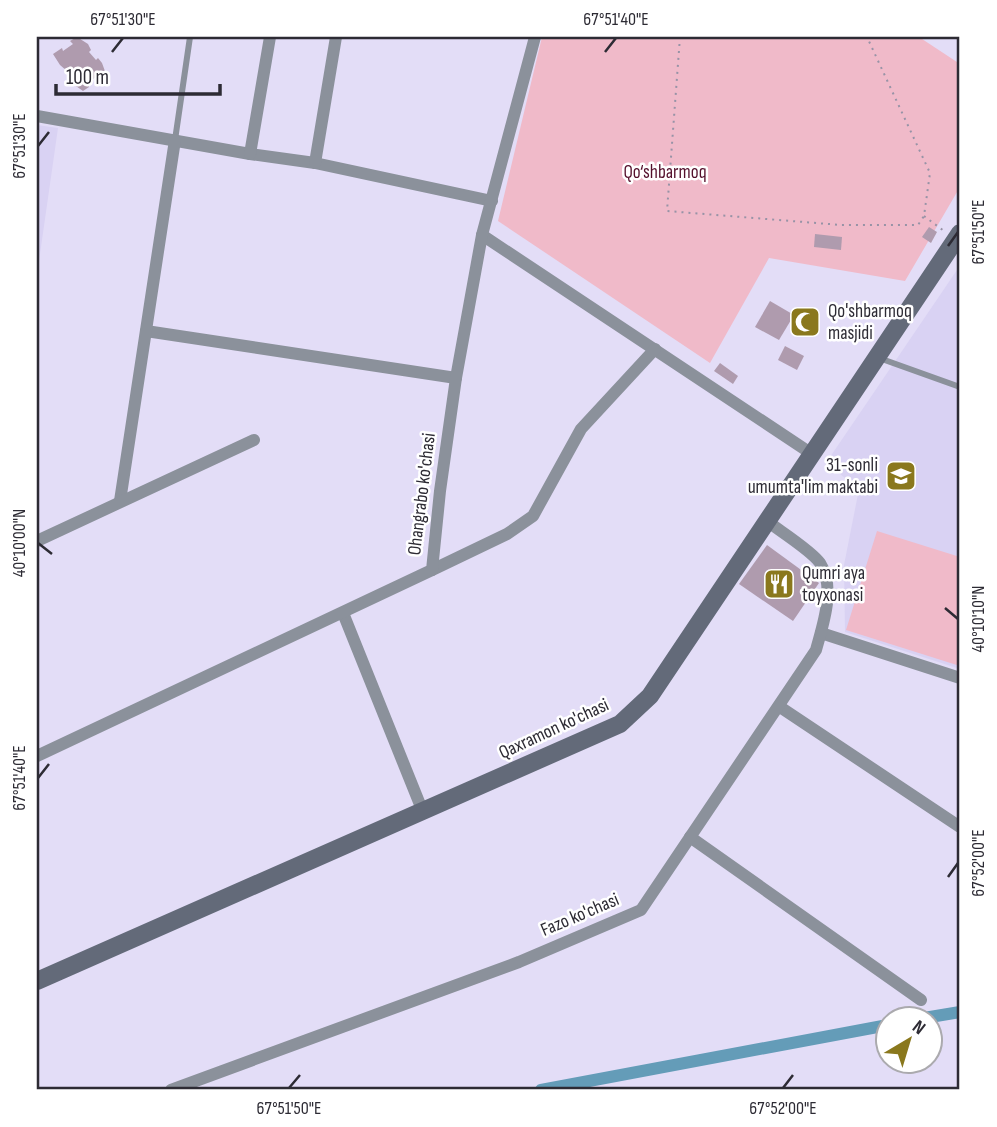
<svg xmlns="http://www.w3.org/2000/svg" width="997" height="1127" font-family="'Sofia Sans Condensed',sans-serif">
	<rect width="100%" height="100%" fill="#e3ddf7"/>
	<g fill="#d9d2f3">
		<path d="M37 125 58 128 37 275Z"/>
		<path d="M957 270 960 271V669L845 632 844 565 859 489 826 463Z"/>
	</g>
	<g fill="#f0bac9">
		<path d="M542 37H919L960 64V187L905 281 769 258 710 363 498 221Z"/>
		<path d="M877 531 960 557V666L846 630Z"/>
	</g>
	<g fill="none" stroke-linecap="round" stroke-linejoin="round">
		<g stroke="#649cb8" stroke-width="12">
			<path d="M924 1018 960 1012"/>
			<path d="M541 1090 888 1025"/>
		</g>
	</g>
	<g fill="#af9bae">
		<path d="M77 37 88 44 91 50 89 52 96 60 98 58 102 63 106 74 99 79 97 76 88 83 89 87 83 91 73 84 67 71 60 65 53 54 62 48 63 51 73 44 70 41Z"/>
		<path d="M929 227 937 232 931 243 922 237Z"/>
		<path d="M815 234 842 237 841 250 814 247Z"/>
		<path d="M770 301 794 315 779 340 755 327Z"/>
		<path d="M785 346 804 356 797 370 778 360Z"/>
		<path d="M720 363 738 376 733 384 714 371Z"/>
		<path d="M767 545 819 583 793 621 739 584Z"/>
	</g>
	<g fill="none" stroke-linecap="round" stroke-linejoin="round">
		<g stroke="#9793a6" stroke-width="2" stroke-dasharray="2 5" stroke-linecap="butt">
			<path d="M680 37 667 211 841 225H918L924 216 930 173 867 37"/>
			<path d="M924 216 944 231"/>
		</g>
		<g stroke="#8b919b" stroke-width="6">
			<path d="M175 140 190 37"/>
			<path d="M879 358 960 387"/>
		</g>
		<g stroke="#8b919b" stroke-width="12">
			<path d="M37 116 250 154 315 163 492 201"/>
			<path d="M250 154 270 37"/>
			<path d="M315 163 336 37"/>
			<path d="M482 235 812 454"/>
			<path d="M146 331 456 378"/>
			<path d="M120 501 175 140"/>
			<path d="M37 541 254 440"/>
			<path d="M432 570 507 534 533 516 581 429 655 349"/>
			<path d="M343 613 423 812"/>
			<path d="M821 633 960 678"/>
			<path d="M780 707 960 827"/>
			<path d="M37 756 432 570 440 491 456 378 482 235 535 37"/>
			<path d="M690 837 921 1000"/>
			<path d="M171 1090 519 962 641 910 816 650C823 624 836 588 820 563 812 551 780 531 767 521"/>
		</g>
		<path stroke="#636a79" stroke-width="18" d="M37 981 620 724 650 696 960 233"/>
	</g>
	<path fill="none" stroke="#2d2b34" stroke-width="2.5" d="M112 52 123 38M605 52 616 38M38 146 49 132M948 246 958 232M38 543 52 554M945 608 958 619M38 778 49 764M948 877 958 863M289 1088 300 1075M783 1088 793 1075"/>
	<defs>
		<g id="mosque-square" transform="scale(1.575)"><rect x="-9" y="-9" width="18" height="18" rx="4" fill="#8a781d" stroke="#fff"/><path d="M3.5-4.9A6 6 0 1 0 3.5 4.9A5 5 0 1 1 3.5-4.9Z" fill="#fff"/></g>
		<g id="school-square" transform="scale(1.575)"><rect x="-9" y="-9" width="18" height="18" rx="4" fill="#8a781d" stroke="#fff"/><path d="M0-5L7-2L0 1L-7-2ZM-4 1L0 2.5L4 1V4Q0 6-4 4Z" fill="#fff"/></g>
		<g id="restaurant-square" transform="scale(1.575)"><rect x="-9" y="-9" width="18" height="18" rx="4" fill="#8a781d" stroke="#fff"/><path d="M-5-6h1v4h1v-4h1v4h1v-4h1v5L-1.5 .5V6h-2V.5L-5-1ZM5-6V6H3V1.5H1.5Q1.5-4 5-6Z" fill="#fff"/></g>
	</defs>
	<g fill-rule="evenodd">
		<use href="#mosque-square" x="805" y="322"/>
		<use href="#school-square" x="901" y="476"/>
		<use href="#restaurant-square" x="779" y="584"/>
	</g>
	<g text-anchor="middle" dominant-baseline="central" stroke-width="5" stroke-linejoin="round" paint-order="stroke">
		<g font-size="19" fill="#54102c" stroke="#fff">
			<text x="665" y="172">Qo‘shbarmoq</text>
		</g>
		<g font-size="19" fill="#2d2b34" stroke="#fff" text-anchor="start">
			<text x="828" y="311">Qo'shbarmoq<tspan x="828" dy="22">masjidi</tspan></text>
			<text x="878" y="465" text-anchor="end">31-sonli<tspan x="878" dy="22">umumta'lim maktabi</tspan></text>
			<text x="802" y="573">Qumri aya<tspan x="802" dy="22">toyxonasi</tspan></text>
		</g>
		<g font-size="19" fill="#2d2b34" stroke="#fff">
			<text transform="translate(422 494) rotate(-83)">Ohangrabo ko'chasi</text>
			<text transform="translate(554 729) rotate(-25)">Qaxramon ko'chasi</text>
			<text transform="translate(580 915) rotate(-23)">Fazo ko'chasi</text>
		</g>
	</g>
	<rect width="997" height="1127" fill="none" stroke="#ffffff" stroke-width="77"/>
	<g transform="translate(909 1040) rotate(38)"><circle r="33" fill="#ffffff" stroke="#abaaae" stroke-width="2"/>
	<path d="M0-5L12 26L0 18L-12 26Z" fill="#8a781d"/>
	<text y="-10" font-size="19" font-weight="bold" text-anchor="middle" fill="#2d2b34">N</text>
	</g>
	<path d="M56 84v10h164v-10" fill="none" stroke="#2d2b34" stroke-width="3.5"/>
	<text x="66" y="84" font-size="21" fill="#2d2b34" stroke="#ffffff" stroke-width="5" paint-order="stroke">100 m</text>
	<rect x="38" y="38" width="920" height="1050" fill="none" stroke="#2d2b34" stroke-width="2.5"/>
	<g font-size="18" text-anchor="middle" fill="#2d2b34">
		<text x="123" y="25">67°51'30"E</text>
		<text x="616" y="25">67°51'40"E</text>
		<text transform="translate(19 146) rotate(-90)" y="6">67°51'30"E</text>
		<text transform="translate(978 232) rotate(-90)" y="6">67°51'50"E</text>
		<text transform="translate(19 543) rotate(-90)" y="6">40°10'00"N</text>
		<text transform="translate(978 619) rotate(-90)" y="6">40°10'10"N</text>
		<text transform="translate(19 778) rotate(-90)" y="6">67°51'40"E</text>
		<text transform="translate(978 863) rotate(-90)" y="6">67°52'00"E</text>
		<text x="289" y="1114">67°51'50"E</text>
		<text x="783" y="1114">67°52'00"E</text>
	</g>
</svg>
